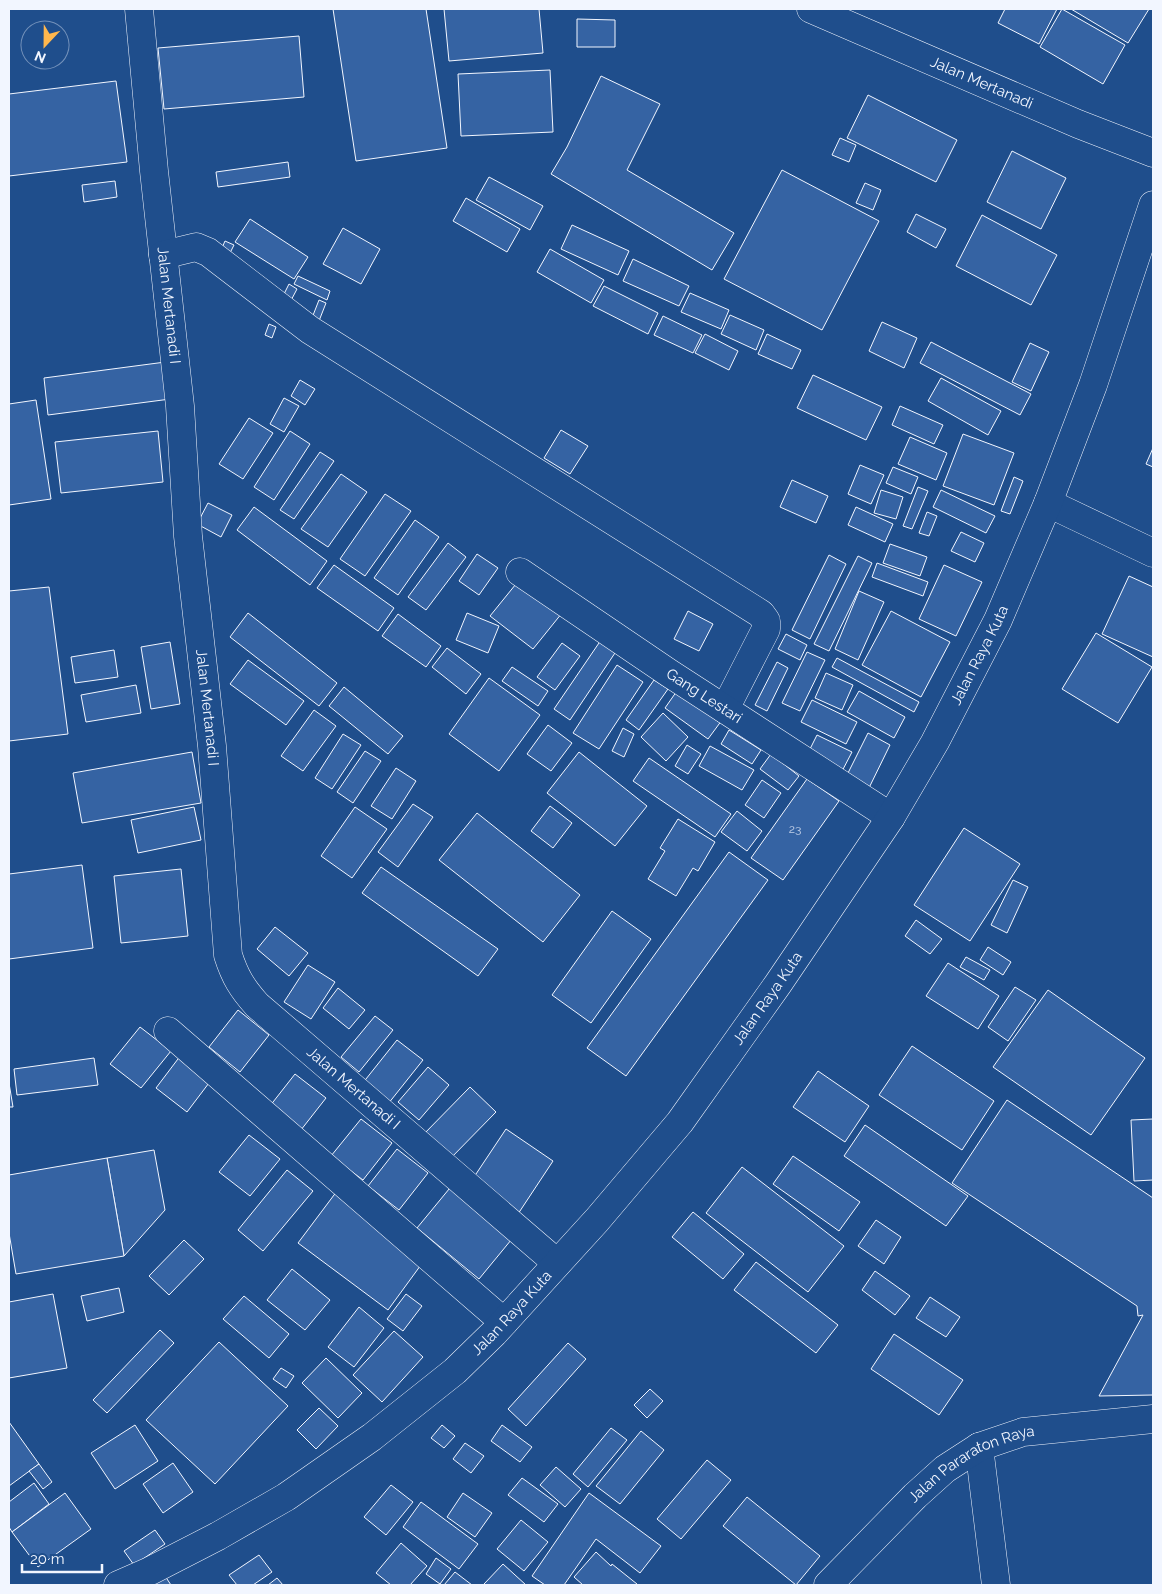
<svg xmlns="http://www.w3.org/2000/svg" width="1162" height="1594" font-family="Raleway,sans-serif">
	<rect width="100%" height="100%" fill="#1f4e8c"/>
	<g fill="#3563a3" stroke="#f2f6ff">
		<path d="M333 9H426L447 148 356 161Z"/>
		<path d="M444 9H539L543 53 449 61Z"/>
		<path d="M1005 9H1057L1039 44 998 23Z"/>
		<path d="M1062 9 1125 45 1103 84 1040 47Z"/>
		<path d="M1071 9H1149L1128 43Z"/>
		<path d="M577 19 615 20V47H577Z"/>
		<path d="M299 36 304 97 164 109 158 48Z"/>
		<path d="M550 70 553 132 461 136 458 74Z"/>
		<path d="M601 76 660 104 627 170 734 233 712 270 551 174 567 147Z"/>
		<path d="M116 81 127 162 9 176V94Z"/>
		<path d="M868 95 957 140 936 182 847 138Z"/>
		<path d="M840 138 856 145 849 162 832 155Z"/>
		<path d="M1012 151 1066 178 1041 229 987 202Z"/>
		<path d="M288 162 290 177 218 187 216 172Z"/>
		<path d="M782 170 879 221 822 330 724 279Z"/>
		<path d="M489 177 543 206 530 230 476 200Z"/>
		<path d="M115 181 117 197 84 202 82 185Z"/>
		<path d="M865 183 881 190 873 210 856 203Z"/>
		<path d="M466 198 520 229 507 252 453 221Z"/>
		<path d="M916 214 946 229 936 248 907 232Z"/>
		<path d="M982 215 1057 255 1031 305 956 266Z"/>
		<path d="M250 219 308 257 294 279 235 242Z"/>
		<path d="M572 225 629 251 618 275 561 249Z"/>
		<path d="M343 228 380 249 361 284 323 264Z"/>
		<path d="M225 241 234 245 226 261 218 257Z"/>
		<path d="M550 249 604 280 591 303 537 272Z"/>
		<path d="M633 259 689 286 679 306 623 281Z"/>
		<path d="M298 276 330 291 327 300 294 284Z"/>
		<path d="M289 284 297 289 287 308 279 304Z"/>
		<path d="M604 286 658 313 648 334 593 306Z"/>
		<path d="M690 293 729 310 721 329 681 312Z"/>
		<path d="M319 300 326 303 317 326 310 323Z"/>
		<path d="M730 315 764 330 756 350 721 334Z"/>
		<path d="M663 316 702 335 693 353 654 335Z"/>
		<path d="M882 322 917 338 904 368 869 351Z"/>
		<path d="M269 324 276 327 272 338 265 335Z"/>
		<path d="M705 334 738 351 729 370 695 353Z"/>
		<path d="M767 334 801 350 792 369 758 354Z"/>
		<path d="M931 342 1031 394 1020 415 920 363Z"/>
		<path d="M1030 343 1049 352 1031 391 1012 382Z"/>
		<path d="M173 361 178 398 48 415 44 378Z"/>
		<path d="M813 375 882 407 866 440 797 408Z"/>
		<path d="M941 378 1001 411 988 435 928 401Z"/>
		<path d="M300 380 315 389 305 405 291 396Z"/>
		<path d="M284 398 299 406 284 432 270 424Z"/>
		<path d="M36 400 51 499 9 505V404Z"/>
		<path d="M900 406 943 425 934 444 892 425Z"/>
		<path d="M249 418 273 433 243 479 219 464Z"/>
		<path d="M561 430 588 446 570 474 544 458Z"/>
		<path d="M158 431 163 482 61 493 55 442Z"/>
		<path d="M290 431 310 444 274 500 254 487Z"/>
		<path d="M963 434 1014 453 994 505 943 486Z"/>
		<path d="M910 437 947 453 936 480 898 464Z"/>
		<path d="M1153 448V467L1146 464Z"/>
		<path d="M320 452 334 461 294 519 280 510Z"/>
		<path d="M860 465 884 475 871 504 848 494Z"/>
		<path d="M893 467 918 477 911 494 886 483Z"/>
		<path d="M341 474 367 492 328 547 301 529Z"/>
		<path d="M1014 477 1023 481 1010 514 1001 511Z"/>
		<path d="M792 480 828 496 816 523 780 507Z"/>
		<path d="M918 487 928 491 912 529 903 526Z"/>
		<path d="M881 490 903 497 896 519 874 513Z"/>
		<path d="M941 490 995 516 986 533 933 507Z"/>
		<path d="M385 494 411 511 365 576 340 559Z"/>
		<path d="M208 503 232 515 221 537 197 524Z"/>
		<path d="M254 507 327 561 310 585 237 530Z"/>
		<path d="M856 507 893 524 885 542 848 525Z"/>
		<path d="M927 512 937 516 929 536 919 533Z"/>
		<path d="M415 520 439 537 398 595 374 578Z"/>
		<path d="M961 532 984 543 975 562 951 551Z"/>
		<path d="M448 543 466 557 426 610 408 597Z"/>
		<path d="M890 544 927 557 920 576 883 563Z"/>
		<path d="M477 554 498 568 479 595 459 581Z"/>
		<path d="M829 555 846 564 810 639 792 630Z"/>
		<path d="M858 556 872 563 829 651 814 644Z"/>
		<path d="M877 563 928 582 923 596 872 577Z"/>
		<path d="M334 565 394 608 378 631 317 588Z"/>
		<path d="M944 565 982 582 956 636 919 619Z"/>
		<path d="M1129 576 1153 587V657L1102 634Z"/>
		<path d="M520 579 562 613 533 649 490 616Z"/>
		<path d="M49 587 68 734 9 741V591Z"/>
		<path d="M859 591 884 602 858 660 835 649Z"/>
		<path d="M688 611 713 624 699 651 674 639Z"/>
		<path d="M891 611 950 642 921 697 862 665Z"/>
		<path d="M248 613 337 683 319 706 230 637Z"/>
		<path d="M467 613 499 626 488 653 456 640Z"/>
		<path d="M398 614 441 646 426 667 382 636Z"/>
		<path d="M1096 633 1152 667 1118 723 1062 689Z"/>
		<path d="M786 634 807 645 800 660 778 649Z"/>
		<path d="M601 640 617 650 570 720 554 709Z"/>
		<path d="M170 642 180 704 151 709 141 647Z"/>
		<path d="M562 643 580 656 555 690 537 677Z"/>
		<path d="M447 648 481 674 466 694 432 667Z"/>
		<path d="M114 650 118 677 75 683 71 657Z"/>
		<path d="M807 652 825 660 800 711 782 703Z"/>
		<path d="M837 658 919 702 914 712 832 667Z"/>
		<path d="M248 660 304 701 286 725 230 684Z"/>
		<path d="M777 662 788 668 767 711 755 705Z"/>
		<path d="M617 665 643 682 599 749 573 733Z"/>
		<path d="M512 667 548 691 538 706 502 681Z"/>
		<path d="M826 673 853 685 842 710 815 698Z"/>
		<path d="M489 678 540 715 499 771 449 734Z"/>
		<path d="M654 680 668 689 639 730 626 720Z"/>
		<path d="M136 685 141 713 86 722 81 695Z"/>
		<path d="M344 687 403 736 388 754 329 706Z"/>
		<path d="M679 688 722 720 708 739 665 708Z"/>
		<path d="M859 691 905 717 894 738 847 712Z"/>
		<path d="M812 700 857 722 846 744 801 722Z"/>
		<path d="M314 710 336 726 303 771 281 756Z"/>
		<path d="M663 713 688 737 666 761 641 737Z"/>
		<path d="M548 725 572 743 551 771 527 754Z"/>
		<path d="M623 728 634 734 624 757 612 751Z"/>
		<path d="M729 730 761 750 752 764 721 744Z"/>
		<path d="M868 733 890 745 866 794 843 783Z"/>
		<path d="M343 734 361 745 332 789 315 778Z"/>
		<path d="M817 735 852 752 839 777 805 759Z"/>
		<path d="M687 745 701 754 688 774 675 766Z"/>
		<path d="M710 746 754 770 742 790 699 766Z"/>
		<path d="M365 751 381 761 353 803 337 792Z"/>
		<path d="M192 752 201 803 82 823 73 773Z"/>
		<path d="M579 752 647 806 615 846 547 793Z"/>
		<path d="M771 754 799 776 788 790 760 769Z"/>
		<path d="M649 758 731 814 715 837 633 781Z"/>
		<path d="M396 768 416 781 392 819 371 806Z"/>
		<path d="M807 779 839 801 783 880 751 858Z"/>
		<path d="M762 780 781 793 764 818 745 805Z"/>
		<path d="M413 804 433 817 398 867 378 852Z"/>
		<path d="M550 806 572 823 553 848 531 831Z"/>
		<path d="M194 807 201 840 138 853 131 820Z"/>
		<path d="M355 807 387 829 352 878 321 856Z"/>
		<path d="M737 811 762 831 747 851 721 832Z"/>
		<path d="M477 813 580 895 543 942 439 860Z"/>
		<path d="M678 819 715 842 698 871 693 868 676 896 648 879 665 851 660 848Z"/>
		<path d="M964 828 1020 864 970 941 914 905Z"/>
		<path d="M729 852 768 880 626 1076 587 1048Z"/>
		<path d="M82 865 93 948 9 959V874Z"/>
		<path d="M381 867 498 949 478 976 362 893Z"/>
		<path d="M181 869 188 936 121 943 114 876Z"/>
		<path d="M1013 880 1028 887 1007 933 991 925Z"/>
		<path d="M612 911 651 939 591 1023 552 995Z"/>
		<path d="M916 920 942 939 930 954 905 936Z"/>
		<path d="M275 927 308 953 289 976 257 949Z"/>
		<path d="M988 947 1011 962 1003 975 980 960Z"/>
		<path d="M966 957 990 970 984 980 960 967Z"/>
		<path d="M948 963 999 996 978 1029 926 996Z"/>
		<path d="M308 965 335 982 311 1019 284 1002Z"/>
		<path d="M1015 987 1036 1000 1008 1041 988 1027Z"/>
		<path d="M338 988 365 1010 349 1029 323 1008Z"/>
		<path d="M1048 990 1145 1058 1091 1135 993 1067Z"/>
		<path d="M238 1010 269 1035 240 1072 209 1047Z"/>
		<path d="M375 1016 393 1030 359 1072 341 1057Z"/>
		<path d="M140 1027 171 1051 141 1088 110 1064Z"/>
		<path d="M397 1040 423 1060 388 1104 362 1084Z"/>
		<path d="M912 1046 994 1101 962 1150 879 1095Z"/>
		<path d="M184 1051 215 1075 187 1112 156 1088Z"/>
		<path d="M94 1058 98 1085 17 1095 14 1069Z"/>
		<path d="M428 1067 449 1085 419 1120 398 1102Z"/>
		<path d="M818 1071 869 1106 845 1142 793 1107Z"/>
		<path d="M295 1074 326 1098 297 1135 266 1111Z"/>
		<path d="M9 1083 13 1107H9Z"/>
		<path d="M470 1087 496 1112 447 1162 421 1137Z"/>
		<path d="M1007 1100 1153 1198V1395L1099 1396 1143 1315 1138 1316 1137 1306 952 1183Z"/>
		<path d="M361 1119 392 1143 363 1180 331 1156Z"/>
		<path d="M1153 1119V1180L1134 1181 1131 1120Z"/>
		<path d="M865 1125 968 1196 946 1226 844 1156Z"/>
		<path d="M506 1129 553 1161 516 1217 468 1186Z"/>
		<path d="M249 1135 280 1159 250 1196 219 1172Z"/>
		<path d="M397 1149 428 1173 399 1210 368 1186Z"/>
		<path d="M154 1150 165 1210 124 1256 107 1158Z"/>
		<path d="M793 1156 860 1202 839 1231 773 1184Z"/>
		<path d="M107 1158 124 1256 16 1274 9 1233V1175Z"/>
		<path d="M742 1167 844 1246 808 1292 706 1213Z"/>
		<path d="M287 1170 313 1191 263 1251 238 1230Z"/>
		<path d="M454 1183 516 1234 479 1279 417 1228Z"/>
		<path d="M337 1191 426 1258 388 1310 298 1243Z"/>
		<path d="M693 1212 744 1254 723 1279 672 1237Z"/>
		<path d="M876 1220 901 1237 884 1264 858 1246Z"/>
		<path d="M184 1240 204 1259 169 1295 149 1276Z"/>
		<path d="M756 1262 838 1325 816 1353 734 1290Z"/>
		<path d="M292 1269 330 1300 305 1330 267 1300Z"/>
		<path d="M875 1271 910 1296 895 1315 862 1290Z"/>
		<path d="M119 1288 124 1312 87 1321 81 1296Z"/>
		<path d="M53 1294 67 1368 9 1378V1302Z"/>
		<path d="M406 1294 422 1306 403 1331 387 1319Z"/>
		<path d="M244 1296 289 1334 269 1358 223 1319Z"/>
		<path d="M930 1297 960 1317 946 1337 916 1318Z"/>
		<path d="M359 1307 384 1328 354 1367 328 1347Z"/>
		<path d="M160 1330 174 1343 107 1413 93 1400Z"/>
		<path d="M394 1331 423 1357 382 1402 353 1375Z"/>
		<path d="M894 1334 963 1380 939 1415 871 1369Z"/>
		<path d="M219 1342 288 1406 215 1484 146 1420Z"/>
		<path d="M568 1343 586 1359 526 1426 508 1409Z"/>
		<path d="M326 1358 362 1393 338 1418 302 1383Z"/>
		<path d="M281 1368 294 1376 286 1388 273 1379Z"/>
		<path d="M650 1389 663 1401 647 1418 634 1405Z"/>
		<path d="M319 1408 338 1426 316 1449 297 1430Z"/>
		<path d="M9 1422 39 1464 9 1486Z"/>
		<path d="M135 1425 158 1461 115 1489 91 1453Z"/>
		<path d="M442 1425 455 1436 444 1448 431 1438Z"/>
		<path d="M502 1425 532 1447 520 1462 491 1441Z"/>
		<path d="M611 1428 627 1440 588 1487 573 1474Z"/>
		<path d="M641 1431 664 1450 620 1504 596 1486Z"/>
		<path d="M465 1443 484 1456 471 1473 453 1459Z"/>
		<path d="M707 1460 731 1480 681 1539 657 1519Z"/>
		<path d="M173 1463 193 1492 163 1513 143 1484Z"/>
		<path d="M39 1464 52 1482 43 1489 29 1471Z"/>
		<path d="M556 1467 581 1489 565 1507 540 1485Z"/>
		<path d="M522 1478 558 1504 544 1522 508 1495Z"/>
		<path d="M34 1483 49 1504 12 1532 9 1527V1502Z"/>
		<path d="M391 1485 413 1502 386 1535 364 1517Z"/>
		<path d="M65 1493 91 1529 38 1567 12 1532Z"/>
		<path d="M463 1493 492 1513 475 1537 447 1517Z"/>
		<path d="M589 1493 661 1546 640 1573 596 1539 564 1585H545L532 1576Z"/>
		<path d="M747 1497 820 1556 796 1585 723 1526Z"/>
		<path d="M421 1502 478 1544 459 1569 403 1527Z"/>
		<path d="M521 1520 548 1542 524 1571 497 1549Z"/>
		<path d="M155 1530 165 1544 134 1565 124 1551Z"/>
		<path d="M401 1543 427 1566 410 1585H391L376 1573Z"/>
		<path d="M596 1552 611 1566 612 1564 637 1584 635 1585H583L574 1577Z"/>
		<path d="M259 1555 272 1572 253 1585H237L229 1575Z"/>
		<path d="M436 1558 451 1569 440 1584 426 1574Z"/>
		<path d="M503 1564 526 1585H486L484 1584Z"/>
		<path d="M455 1572 472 1585H444Z"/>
		<path d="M165 1576 171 1585H150Z"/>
		<path d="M277 1578 283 1585H268Z"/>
	</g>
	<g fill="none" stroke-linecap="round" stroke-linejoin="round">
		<g stroke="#f2f6ff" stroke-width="29">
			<g id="minor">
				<path id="s1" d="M139 9 154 171 180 406 188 536 212 746 228 955C235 977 242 988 257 1005L557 1263"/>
				<path id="s2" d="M811 9 1078 124 1153 153"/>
				<path d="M163 255 196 247 208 252 310 330 761 614 766 621V629L725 709"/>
				<path d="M1048 503 1153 553"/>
				<path id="s3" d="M520 572 669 673 891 817"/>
				<path d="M168 1031 504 1322"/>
				<path d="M979 1447 996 1585"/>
				<path id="s4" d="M828 1585 915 1496 945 1469 979 1447 1023 1432 1153 1419"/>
			</g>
		</g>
		<g stroke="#f2f6ff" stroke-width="29">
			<g id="major">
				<path id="s5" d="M118 1585 150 1571 218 1536 286 1497 372 1437 455 1371 494 1333 597 1220 680 1122 778 984 891 817 935 742 998 620 1048 503 1093 385 1153 205"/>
			</g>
		</g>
		<use href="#minor" stroke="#1f4e8c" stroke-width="28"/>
		<use href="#major" stroke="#1f4e8c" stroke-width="28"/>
	</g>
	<g text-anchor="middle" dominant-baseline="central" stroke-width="4" stroke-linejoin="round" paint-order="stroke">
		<g font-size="12" fill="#c3d1e8">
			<text x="795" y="829">23</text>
		</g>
		<g font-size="15" fill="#f2f6ff" stroke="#1f4e8c">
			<text stroke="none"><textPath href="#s2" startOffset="186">Jalan Mertanadi</textPath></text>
			<text stroke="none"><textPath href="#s1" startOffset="298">Jalan Mertanadi I</textPath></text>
			<text stroke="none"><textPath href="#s5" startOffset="1292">Jalan Raya Kuta</textPath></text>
			<text stroke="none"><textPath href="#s3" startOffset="222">Gang Lestari</textPath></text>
			<text stroke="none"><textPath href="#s1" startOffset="702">Jalan Mertanadi I</textPath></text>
			<text stroke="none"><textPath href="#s5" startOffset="888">Jalan Raya Kuta</textPath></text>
			<text stroke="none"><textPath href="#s1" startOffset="1136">Jalan Mertanadi I</textPath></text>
			<text stroke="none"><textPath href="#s5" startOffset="482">Jalan Raya Kuta</textPath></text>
			<text stroke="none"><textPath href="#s4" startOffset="191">Jalan Pararaton Raya</textPath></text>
		</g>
	</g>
	<rect width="1162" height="1594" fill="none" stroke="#f2f6ff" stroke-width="20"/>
	<g transform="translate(45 45) rotate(202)"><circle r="24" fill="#1f4e8c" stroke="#7391ba"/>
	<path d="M0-4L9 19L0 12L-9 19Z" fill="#ffb74d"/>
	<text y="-8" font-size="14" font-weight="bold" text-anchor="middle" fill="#f2f6ff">N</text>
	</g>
	<path d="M22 1564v8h80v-8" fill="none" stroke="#f2f6ff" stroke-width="2.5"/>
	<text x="30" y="1564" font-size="15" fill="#f2f6ff" stroke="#1f4e8c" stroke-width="4" paint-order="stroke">20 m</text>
</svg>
